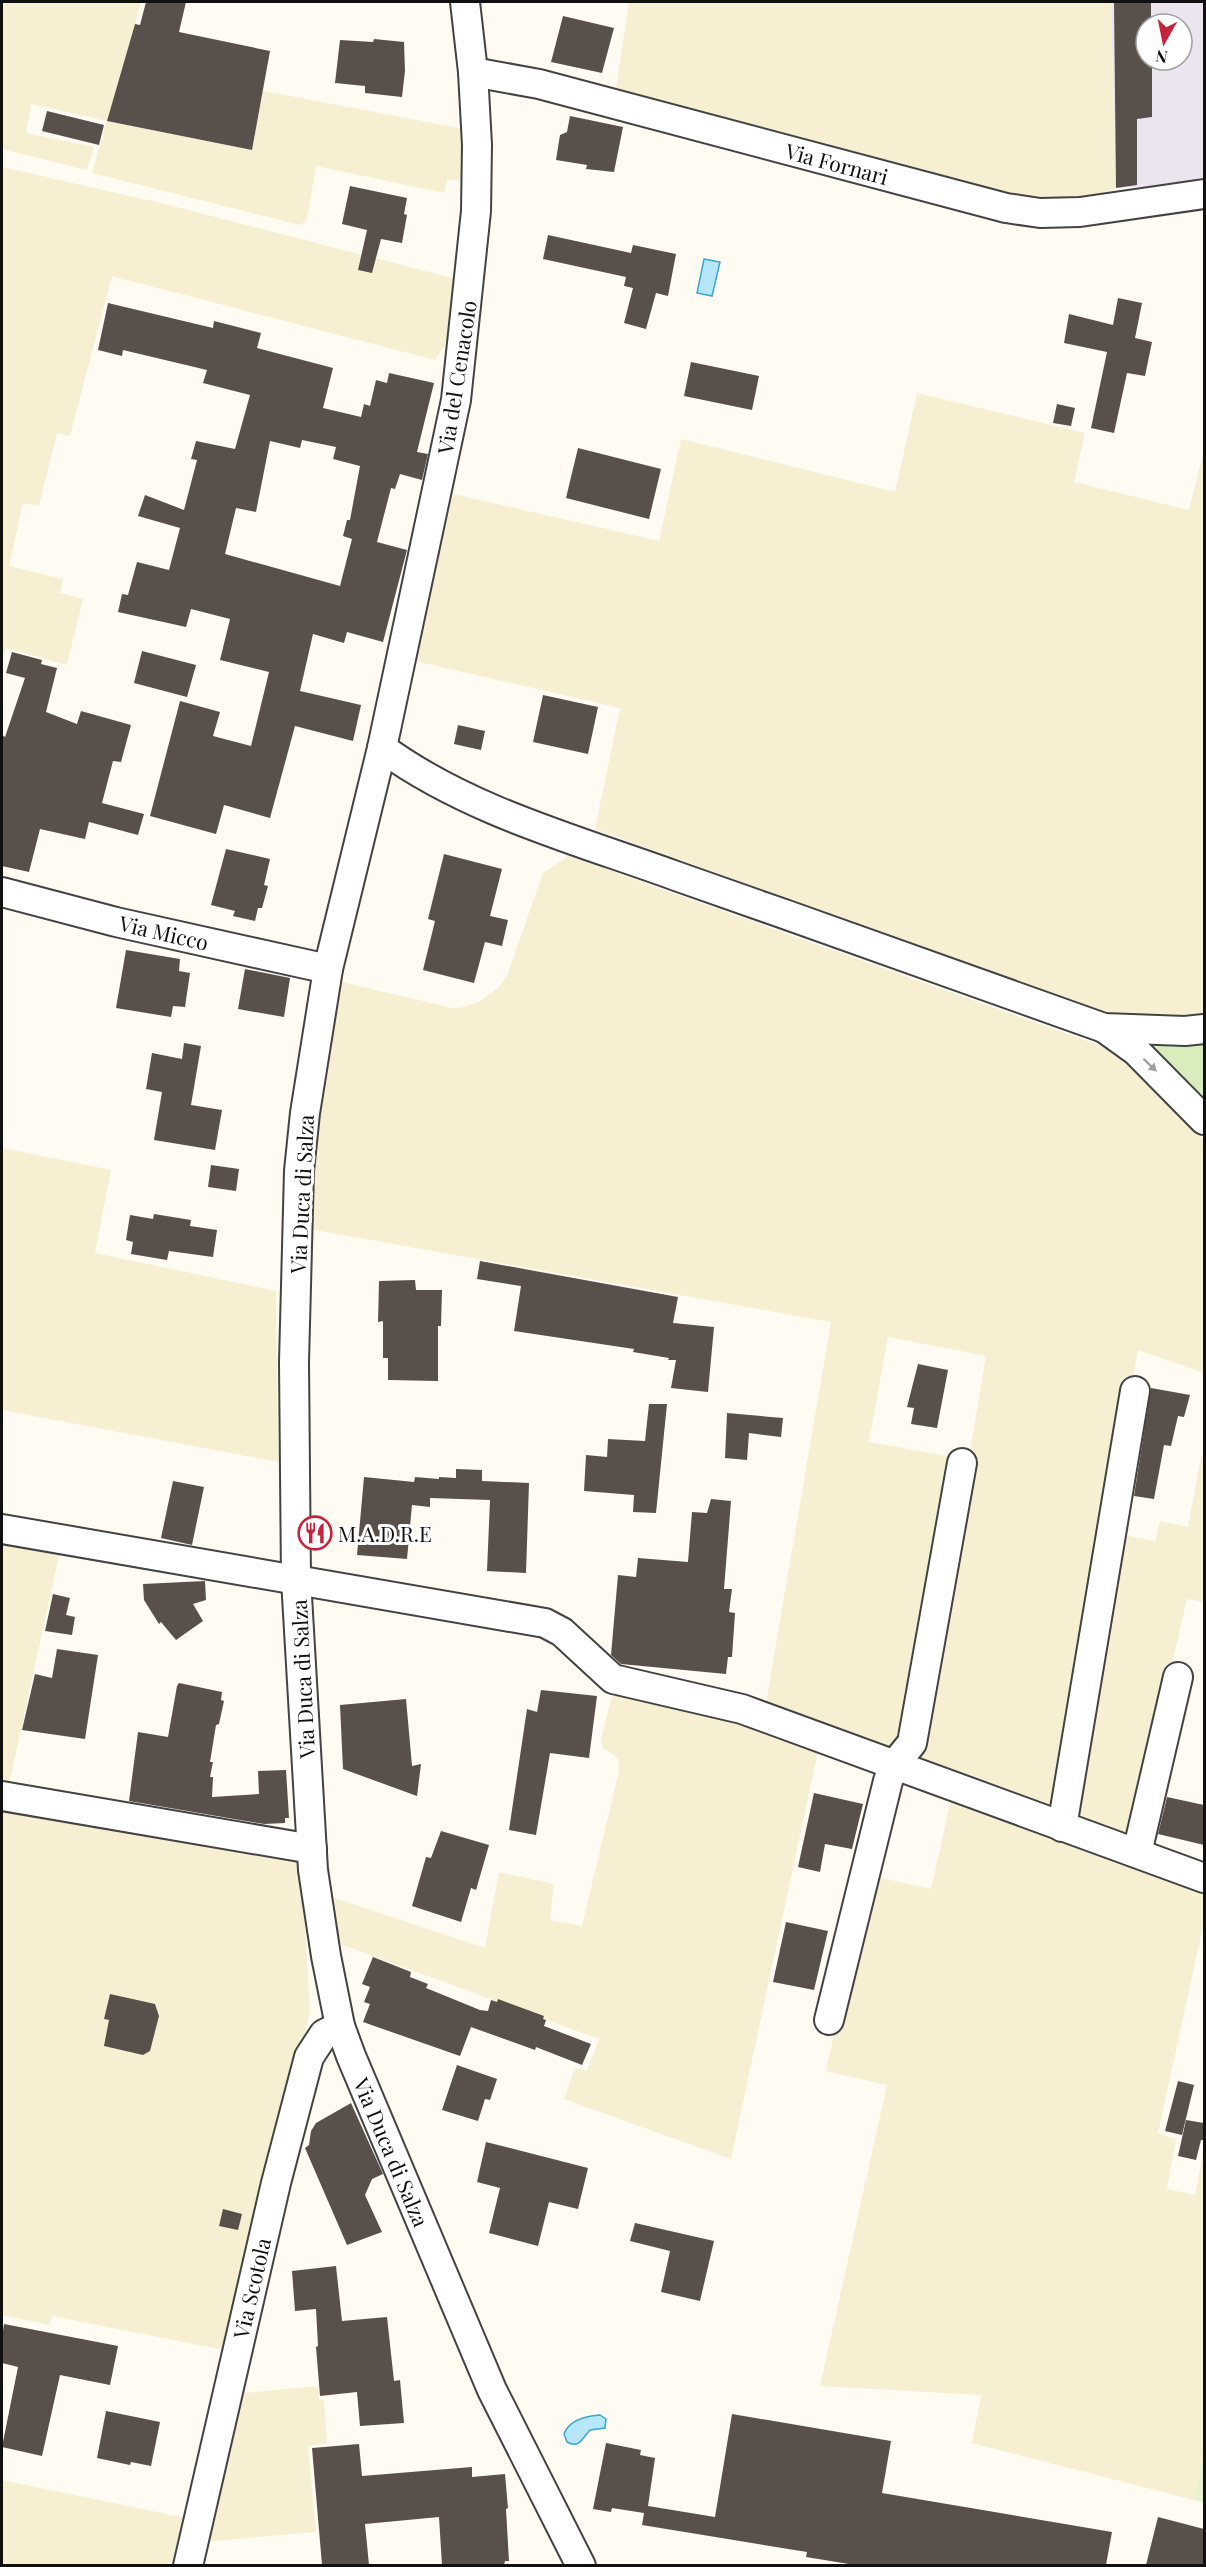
<svg xmlns="http://www.w3.org/2000/svg" width="1206" height="2567" font-family="'Playfair Display',serif">
	<rect width="100%" height="100%" fill="#fffbf3"/>
	<path fill="#ece5ef" fill-rule="evenodd" d="M1111 2H1204V184L1116 188ZM1146 24H1182V60H1146Z"/>
	<g fill="#f6efd2">
		<path d="M2 2H141L108 121 252 150 263 91 464 129 461 181 447 179 444 193 316 166 307 220 300 225 92 173 107 121 31 104 26 133 94 147 87 170 2 149Z"/>
		<path d="M629 2H1111L1116 188 1096 197 1063 201 1017 199 615 95Z"/>
		<path d="M2 167 165 204 456 279 445 345 435 360 112 276 70 436 57 433 39 506 23 503 9 566 63 579 60 593 83 599 67 665 7 648 4 654 2 653Z"/>
		<path d="M917 393 1085 433 1074 482 1189 510 1204 450V1014L1138 1017 1098 1010 595 829 620 708 415 661 453 494 659 541 681 439 895 492Z"/>
		<path d="M569 856 1104 1047 1131 1066 1204 1140V1373L1138 1350 1054 1818 917 1765 986 1356 888 1337 869 1442 952 1457 902 1742 892 1754 765 1709 831 1322 309 1229 320 1091 338 981 456 1009 479 1002 497 989 507 976 543 873Z"/>
		<path d="M2 1148 111 1170 95 1253 276 1291 278 1462 2 1410Z"/>
		<path d="M1201 1457H1204V1602L1187 1599 1131 1845 1070 1823 1117 1534 1155 1541 1160 1521 1188 1527Z"/>
		<path d="M2 1535 61 1546 8 1789 2 1788Z"/>
		<path d="M618 1691 722 1713 818 1751 731 2159 564 2099 575 2068 587 2071 599 2039 340 1944 332 1897 485 1948 499 1872 554 1884 550 1920 582 1926 619 1771 618 1758 603 1748 601 1740 611 1699Z"/>
		<path d="M952 1795 1080 1843 1115 1863 1204 1886V1922L1158 2133 1176 2139 1167 2189 1195 2195 1204 2148 1203 2254 1204 2255V2450L1194 2500 972 2443 981 2395 820 2386 887 2085 826 2071 869 1875 931 1889Z"/>
		<path d="M2 1802 301 1857 310 2012 229 2351 52 2316 50 2325 2 2315Z"/>
		<path d="M318 2386 319 2400H324L327 2444 308 2446 316 2532 204 2542 234 2394Z"/>
		<path d="M2 2480 191 2519 182 2565H2Z"/>
	</g>
	<path fill="#d9ecbb" d="M1204 1044V1102L1152 1045Z"/>
	<path fill="#e9f2cd" d="M1204 2450V2503L1194 2500Z"/>
	<g fill="#b6e7f8" stroke="#3ba6d1" stroke-width="1.5">
		<path d="M704 259 720 262 712 296 697 293Z"/>
		<path d="M600 2415 606 2419 605 2428 590 2430C582 2438 580 2449 567 2442L564 2434C569 2420 586 2416 600 2415Z"/>
	</g>
	<g fill="#59504c" fill-rule="evenodd">
		<path d="M146 2H186L179 32 270 51 252 150 107 121 135 24 140 25Z"/>
		<path d="M1114 2H1151V24H1146V60H1152V117L1137 119V185L1116 188Z"/>
		<path d="M563 16 614 28 602 73 551 62Z"/>
		<path d="M374 39 404 42 405 71 402 97 365 93V86L335 83 340 40 373 42Z"/>
		<path d="M47 111 104 125 99 145 42 131Z"/>
		<path d="M570 116 623 127 614 172 586 169 587 165 556 160 560 135 567 132Z"/>
		<path d="M350 186 407 198 404 214 407 215 402 243 381 239 372 273 358 270 367 230 342 224Z"/>
		<path d="M548 235 631 253 633 245 676 254 668 296 656 293 646 329 624 323 633 288 624 286 626 277 543 259Z"/>
		<path d="M1118 298 1142 303 1135 338 1152 342 1145 376 1127 373 1114 433 1091 428 1107 352 1064 343 1069 314 1113 325Z"/>
		<path d="M108 303 213 328 214 321 261 333 257 348 333 368 323 408 361 417 364 404 370 406 376 380 387 383 389 373 434 383 417 452 428 454 422 480 400 474 395 489 391 488 377 542 407 550 383 642 347 632 344 643 313 634 300 691 361 705 353 741 295 726 270 818 224 805 216 834 150 816 180 701 220 712 213 736 251 746 269 672 220 660 230 619 191 609 186 627 118 612 122 594 128 595 137 562 169 570 180 528 138 516 145 495 184 510 197 460 191 459 196 441 235 449 250 395 203 383 207 370 123 350 122 356 98 350ZM302 440 336 447 333 459 360 466 350 520H347L343 536 352 539 340 586 225 554 236 508 256 512 270 441 300 448Z"/>
		<path d="M691 362 759 376 752 410 684 396Z"/>
		<path d="M1057 404 1075 408 1071 426 1053 423Z"/>
		<path d="M578 448 661 469 649 519 566 498Z"/>
		<path d="M142 651 196 665 187 697 134 683Z"/>
		<path d="M12 652 42 660 41 664 57 668 46 712 77 724 81 711 131 725 121 762 113 761 102 803 144 814 138 835 89 822 85 839 40 829 29 872 2 866V735L5 737 25 678 6 673Z"/>
		<path d="M543 695 598 707 588 754 533 742Z"/>
		<path d="M458 725 485 731 481 750 454 744Z"/>
		<path d="M226 849 270 859 264 885 268 886 262 908H258L255 921 233 916 235 911 211 905Z"/>
		<path d="M444 854 502 869 490 916 508 920 502 946 485 942 474 983 423 970 435 921 428 919Z"/>
		<path d="M126 950 180 959 179 971 190 973 185 1007 173 1006 171 1017 116 1008Z"/>
		<path d="M245 969 290 978 284 1017 238 1009Z"/>
		<path d="M184 1043 201 1046 191 1105 222 1110 215 1150 154 1140 162 1092 146 1089 152 1053 182 1059Z"/>
		<path d="M211 1165 239 1169 236 1191 208 1187Z"/>
		<path d="M154 1214 191 1220 190 1226 217 1230 213 1257 169 1251 167 1260 131 1254 133 1242 126 1240 130 1215 153 1219Z"/>
		<path d="M480 1261 678 1297 673 1323 714 1327 708 1392 671 1388 676 1360H668L669 1358 633 1352 634 1349 514 1331 521 1286 477 1279Z"/>
		<path d="M415 1280 416 1290H442L441 1326H438V1381L388 1380V1358H383V1321L378 1322 379 1281Z"/>
		<path d="M918 1364 948 1370 937 1428 911 1424 914 1408 907 1407Z"/>
		<path d="M1151 1388 1190 1395 1184 1417 1178 1416 1171 1446 1164 1445 1154 1499 1134 1496Z"/>
		<path d="M649 1404H667L656 1513 633 1512 634 1495 584 1491 586 1455 607 1457 608 1439 645 1441Z"/>
		<path d="M727 1413 783 1418 781 1437 749 1433 747 1460 725 1458Z"/>
		<path d="M456 1469 482 1470V1481L529 1483 526 1573 487 1571 490 1500 430 1498V1507L412 1505 407 1559 357 1555 364 1477 414 1482 415 1477 439 1479V1477L456 1478Z"/>
		<path d="M173 1481 204 1487 192 1545 161 1538Z"/>
		<path d="M711 1499 731 1501 724 1589H732L729 1612 735 1613 732 1657H728L726 1674 621 1664 611 1655 618 1575 636 1577 638 1558 688 1562 692 1512 707 1513Z"/>
		<path d="M205 1581 206 1600 193 1604 203 1621 176 1640 161 1622 159 1624 144 1600 143 1584Z"/>
		<path d="M53 1594 70 1598 66 1615 75 1617 72 1635 45 1631Z"/>
		<path d="M57 1649 98 1655 85 1739 22 1730 35 1674 52 1678Z"/>
		<path d="M179 1683 222 1692 221 1700 224 1701 219 1724 216 1725 210 1762H213L210 1777H213L212 1797 259 1794 258 1771 286 1770 289 1818H285V1823L264 1824 129 1801 138 1732 168 1737 177 1686Z"/>
		<path d="M541 1690 597 1696 589 1758 550 1753 536 1835 509 1830 527 1709 537 1712Z"/>
		<path d="M406 1699 412 1766 421 1764 417 1796 343 1769 340 1705Z"/>
		<path d="M814 1793 863 1804 852 1849 825 1844 820 1872 798 1867Z"/>
		<path d="M1167 1797 1204 1805V1845L1158 1834Z"/>
		<path d="M441 1831 489 1845 476 1890 471 1888 461 1922 412 1906 426 1857 431 1858Z"/>
		<path d="M786 1922 828 1931 814 1990 773 1982Z"/>
		<path d="M373 1957 411 1972 410 1977 428 1984 426 1988 480 2010 488 2011 491 2000 497 2002 498 1999 544 2016 543 2019 546 2020 544 2026 591 2044 582 2065 536 2047 535 2050 471 2027 460 2056 363 2022 370 2004 364 2002 370 1987 362 1984Z"/>
		<path d="M110 1994 155 2004 159 2016 150 2051 143 2055 104 2046 109 2020 104 2019Z"/>
		<path d="M457 2065 497 2079 490 2100 485 2099 478 2121 442 2110Z"/>
		<path d="M1178 2081 1194 2085 1182 2135 1165 2131Z"/>
		<path d="M351 2103 383 2174 372 2179 365 2195 382 2232 347 2245 305 2148 309 2145 311 2131 316 2123Z"/>
		<path d="M1186 2120 1204 2123V2140H1201L1196 2160 1178 2156Z"/>
		<path d="M486 2142 588 2168 578 2209 549 2202 538 2246 489 2233 500 2188 477 2182Z"/>
		<path d="M223 2209 242 2214 238 2230 219 2226Z"/>
		<path d="M635 2223 714 2241 700 2301 661 2292 670 2251 630 2241Z"/>
		<path d="M336 2266 342 2321 387 2317 394 2381 400 2380 404 2423 360 2426 357 2392 320 2396 316 2347 318 2346 316 2309 295 2311 292 2271Z"/>
		<path d="M4 2324 118 2346 110 2385 60 2375 42 2456 2 2447 18 2367 2 2363V2338Z"/>
		<path d="M106 2411 160 2422 151 2466 131 2462 130 2465 97 2458Z"/>
		<path d="M732 2414 891 2441 882 2493 1112 2532 1106 2565H855L806 2557 807 2552 642 2525 644 2513 612 2508 611 2512 593 2509 606 2443 641 2450 640 2455 655 2458 648 2506 715 2517Z"/>
		<path d="M359 2444 362 2476 472 2467V2477L505 2474 508 2508 506 2509 509 2561H505L504 2565H442L439 2517 365 2524 369 2565H322L312 2448Z"/>
		<path d="M1158 2517 1204 2529V2565H1146Z"/>
	</g>
	<g fill="none" stroke-linecap="round" stroke-linejoin="round">
		<g stroke="#434343" stroke-width="32">
			<g id="minor">
				<path d="M465 2 473 72 477 145 476 211 456 400 382 748 328 969 305 1113 299 1171 294 1362 296 1579 313 1870 326 1956 340 2026 351 2056 492 2390 581 2566"/>
				<path d="M473 72 539 84 1006 208 1040 213 1080 212 1204 194"/>
				<path d="M382 748C468 811 577 840 676 876 819 926 962 977 1104 1028L1185 1031 1204 1029"/>
				<path d="M2 892 116 922 328 969"/>
				<path d="M1104 1028 1136 1051 1204 1120"/>
				<path d="M2 1529 545 1623 562 1632 613 1679 742 1709 1204 1878"/>
				<path d="M2 1796 312 1849"/>
				<path d="M1062 1827 1135 1391"/>
				<path d="M1137 1853 1178 1677"/>
				<path d="M829 2020 888 1781 894 1765 912 1743 962 1463"/>
				<path d="M188 2566 276 2183 309 2057 324 2034 340 2026"/>
			</g>
		</g>
		<use href="#minor" stroke="#fff" stroke-width="28"/>
	</g>
	<defs><path id="oneway-solid" d="M-6-.8H1V-3.2L6.5 0L1 3.2V.8H-6Z" transform="scale(1.5)"/></defs>
	<use fill="#9f9f9f" href="#oneway-solid" transform="translate(1150 1065) rotate(44)"/>
	<defs>
		<g id="restaurant-ring" transform="scale(1.725)"><circle r="9.5" fill="#fff" stroke="#c6233c" stroke-width="1.5"/><path d="M-5-6h1v4h1v-4h1v4h1v-4h1v5L-1.5 .5V6h-2V.5L-5-1ZM5-6V6H3V1.5H1.5Q1.5-4 5-6Z" fill="#c6233c"/></g>
	</defs>
	<g fill-rule="evenodd">
		<use href="#restaurant-ring" x="315" y="1533"/>
	</g>
	<g text-anchor="middle" dominant-baseline="central" stroke-width="6" stroke-linejoin="round" paint-order="stroke">
		<g font-size="21" fill="#101010" stroke="#fff">
			<text transform="translate(837 163) rotate(15)">Via Fornari</text>
			<text transform="translate(456 377) rotate(-81)">Via del Cenacolo</text>
			<text transform="translate(164 932) rotate(13)">Via Micco</text>
			<text transform="translate(301 1194) rotate(-87)">Via Duca di Salza</text>
			<text transform="translate(302 1679) rotate(-93)">Via Duca di Salza</text>
			<text transform="translate(392 2152) rotate(67)">Via Duca di Salza</text>
			<text transform="translate(251 2288) rotate(-77)">Via Scotola</text>
		</g>
		<g font-size="21" fill="#101010" stroke="#fff" text-anchor="start">
			<text x="338" y="1533">M.A.D.R.E</text>
		</g>
	</g>
	<rect width="1206" height="2567" fill="none" stroke="#101010" stroke-width="6"/>
	<g transform="translate(1164 42) rotate(189)"><circle r="28" fill="#ffffff" stroke="#9f9f9f" stroke-width="1.5"/>
	<path d="M0-4.5L10 22L0 15L-10 22Z" fill="#c6233c"/>
	<text y="-9" font-size="16" font-weight="bold" text-anchor="middle" fill="#101010">N</text>
	</g>
</svg>
